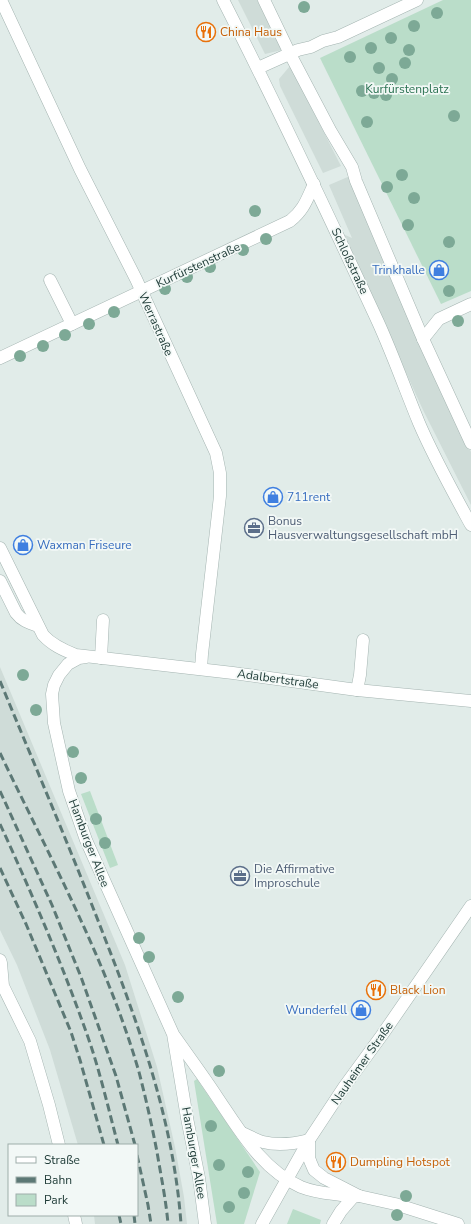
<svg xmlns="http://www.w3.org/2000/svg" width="471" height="1224" font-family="'Nunito Sans',sans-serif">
	<rect width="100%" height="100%" fill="#e1ece9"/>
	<g fill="#cfdcd8">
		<path d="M238 0H257L282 50 265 54Z"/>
		<path d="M290 66 341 166 323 173 280 86 279 79Z"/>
		<path d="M350 176 471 452V505L423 410 343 234 352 238 329 185Z"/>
		<path d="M0 667 125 965 157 1067 175 1147 184 1197 187 1224H95L94 1215H137V1145H78L50 1050 17 965 0 930Z"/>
	</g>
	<g fill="#baddc9">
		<path d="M443 0H471V291L441 304 320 58Z"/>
		<path d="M90 791 118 865 110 868 81 794Z"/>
		<path d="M197 1079 260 1172 244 1224H217L194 1081Z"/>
		<path d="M293 1209 321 1220 320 1224H287Z"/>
	</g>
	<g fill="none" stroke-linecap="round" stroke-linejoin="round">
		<g stroke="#a4b4b1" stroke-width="13">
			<g id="minor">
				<path d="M1 0 80 169 136 279 216 453 220 473V496L202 654 201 669"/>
				<path d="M223 0C277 106 328 214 378 322 393 355 405 389 419 423 434 458 453 492 471 525"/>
				<path d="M264 0 290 54 330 130 352 167 356 181 423 339 471 443"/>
				<path d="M258 68 298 50 311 47 323 41 338 37 417 0"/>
				<path d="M50 280 72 324"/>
				<path d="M423 339 439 319 471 304"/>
				<path d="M0 358 290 221C304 210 307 199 314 184"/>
				<path d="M0 548 43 635C52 645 63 650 76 655L233 673 357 690 471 701"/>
				<path d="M0 581 16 613C22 621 29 623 38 626"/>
				<path d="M86 657 79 658 68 664 59 675 54 685 52 694 54 723 69 791 86 840 173 1034 187 1118 199 1178 205 1224"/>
				<path d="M101 658 103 620"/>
				<path d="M357 690 360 675 363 640"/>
				<path d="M0 960 1 963 3 986 30 1041 49 1105 59 1145"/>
				<path d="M175 1037C189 1057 204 1077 217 1097 240 1131 262 1170 301 1187 311 1191 324 1193 334 1194 342 1195 351 1197 359 1196"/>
				<path d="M242 1133C249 1136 256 1140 263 1142 278 1146 293 1144 309 1140"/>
				<path d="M309 1142V1158L311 1163 314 1170 324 1178 359 1196 395 1204 458 1224"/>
				<path d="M74 1215 76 1224"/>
				<path d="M262 1224 309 1140 344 1087 382 1035 471 906"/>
				<path d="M333 1224 341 1211 354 1196"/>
			</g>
		</g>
		<use href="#minor" stroke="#fff" stroke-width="12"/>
		<g stroke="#5c7875" stroke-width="3" stroke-dasharray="8 4" stroke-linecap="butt">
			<path d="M0 681C35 766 71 850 104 936 140 1028 174 1124 181 1224"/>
			<path d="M0 753C50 858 107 961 139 1072 146 1099 152 1126 157 1152 161 1176 166 1200 168 1224"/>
			<path d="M0 791 52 905 81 977 116 1076 135 1145"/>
			<path d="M0 824C33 896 64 968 90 1043 101 1076 109 1111 118 1145"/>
			<path d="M0 868 26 924 71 1032 80 1060 104 1145"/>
			<path d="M137 1155 148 1205 151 1224"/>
			<path d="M119 1215 121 1224"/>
			<path d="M134 1215 135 1224"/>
		</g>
	</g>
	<g fill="#7da996">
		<circle cx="304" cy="7" r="6"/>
		<circle cx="437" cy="13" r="6"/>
		<circle cx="414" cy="26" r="6"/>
		<circle cx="391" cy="38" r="6"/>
		<circle cx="371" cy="48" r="6"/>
		<circle cx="409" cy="50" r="6"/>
		<circle cx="350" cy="57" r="6"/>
		<circle cx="405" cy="63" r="6"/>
		<circle cx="379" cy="68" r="6"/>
		<circle cx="392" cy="79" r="6"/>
		<circle cx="362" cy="91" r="6"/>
		<circle cx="374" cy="93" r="6"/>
		<circle cx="386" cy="95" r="6"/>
		<circle cx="454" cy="116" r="6"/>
		<circle cx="367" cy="122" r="6"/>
		<circle cx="402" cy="175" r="6"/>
		<circle cx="387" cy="187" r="6"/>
		<circle cx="414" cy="198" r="6"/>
		<circle cx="255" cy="211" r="6"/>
		<circle cx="408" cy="225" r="6"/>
		<circle cx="266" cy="239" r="6"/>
		<circle cx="449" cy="242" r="6"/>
		<circle cx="243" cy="250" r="6"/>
		<circle cx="210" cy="267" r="6"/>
		<circle cx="187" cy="277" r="6"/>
		<circle cx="165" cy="289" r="6"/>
		<circle cx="449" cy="291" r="6"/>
		<circle cx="114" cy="312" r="6"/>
		<circle cx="458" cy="321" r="6"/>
		<circle cx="89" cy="324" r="6"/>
		<circle cx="65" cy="335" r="6"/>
		<circle cx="43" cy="346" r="6"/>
		<circle cx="20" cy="356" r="6"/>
		<circle cx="23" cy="675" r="6"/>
		<circle cx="36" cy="710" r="6"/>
		<circle cx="73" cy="752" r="6"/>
		<circle cx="81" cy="778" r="6"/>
		<circle cx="96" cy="819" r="6"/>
		<circle cx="105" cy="843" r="6"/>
		<circle cx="139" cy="938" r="6"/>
		<circle cx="149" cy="957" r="6"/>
		<circle cx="178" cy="997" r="6"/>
		<circle cx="219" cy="1071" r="6"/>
		<circle cx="211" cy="1126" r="6"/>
		<circle cx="219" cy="1165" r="6"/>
		<circle cx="248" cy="1172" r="6"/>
		<circle cx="244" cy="1193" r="6"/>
		<circle cx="406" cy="1196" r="6"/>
		<circle cx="229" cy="1207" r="6"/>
		<circle cx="397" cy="1215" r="6"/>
	</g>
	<defs>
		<g id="restaurant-ring" transform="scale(1)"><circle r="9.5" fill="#f2f8f6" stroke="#e8710a" stroke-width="1.5"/><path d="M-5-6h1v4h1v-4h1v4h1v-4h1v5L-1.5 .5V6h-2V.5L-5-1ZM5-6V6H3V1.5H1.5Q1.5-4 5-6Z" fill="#e8710a"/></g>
		<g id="shop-ring" transform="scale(1)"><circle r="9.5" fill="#f2f8f6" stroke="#3f7fe0" stroke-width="1.5"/><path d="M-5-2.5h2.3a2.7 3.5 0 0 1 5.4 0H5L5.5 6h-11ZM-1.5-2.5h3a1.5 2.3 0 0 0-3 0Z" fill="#3f7fe0"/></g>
		<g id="office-ring" transform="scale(1)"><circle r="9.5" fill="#f2f8f6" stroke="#5c6f8a" stroke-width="1.5"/><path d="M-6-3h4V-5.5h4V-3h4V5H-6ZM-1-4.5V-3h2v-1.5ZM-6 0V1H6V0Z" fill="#5c6f8a"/></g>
	</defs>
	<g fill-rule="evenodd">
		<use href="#restaurant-ring" x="206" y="32"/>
		<use href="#shop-ring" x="439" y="270"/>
		<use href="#shop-ring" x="273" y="497"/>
		<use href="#office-ring" x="254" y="528"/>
		<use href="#shop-ring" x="23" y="545"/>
		<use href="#office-ring" x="240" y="876"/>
		<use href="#restaurant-ring" x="376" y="990"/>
		<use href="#shop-ring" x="361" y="1010"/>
		<use href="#restaurant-ring" x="336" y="1162"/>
	</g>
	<g text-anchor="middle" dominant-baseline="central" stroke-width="3.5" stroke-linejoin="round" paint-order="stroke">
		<g font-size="12" fill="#c56008" stroke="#f2f8f6" text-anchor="start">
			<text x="220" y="32">China Haus</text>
			<text x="390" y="990">Black Lion</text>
			<text x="350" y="1162">Dumpling Hotspot</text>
		</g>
		<g font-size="12" fill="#2c7353" stroke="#f2f8f6">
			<text x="407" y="89">Kurfürstenplatz</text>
		</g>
		<g font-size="12" fill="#213d39" stroke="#f2f8f6">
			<text transform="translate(350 261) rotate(65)">Schloßstraße</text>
			<text transform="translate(198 265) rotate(-25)">Kurfürstenstraße</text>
			<text transform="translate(156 324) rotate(66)">Werrastraße</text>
			<text transform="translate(278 679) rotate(8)">Adalbertstraße</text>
			<text transform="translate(89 843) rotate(69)">Hamburger Allee</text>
			<text transform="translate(362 1063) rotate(-55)">Nauheimer Straße</text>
			<text transform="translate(194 1153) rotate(80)">Hamburger Allee</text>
		</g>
		<g font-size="12" fill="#366cbe" stroke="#f2f8f6" text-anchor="end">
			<text x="425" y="270">Trinkhalle</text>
			<text x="287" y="497" text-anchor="start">711rent</text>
			<text x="37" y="545" text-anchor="start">Waxman Friseure</text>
			<text x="347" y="1010">Wunderfell</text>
		</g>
		<g font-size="12" fill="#4e5e75" stroke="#f2f8f6" text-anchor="start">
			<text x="268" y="521">Bonus<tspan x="268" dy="14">Hausverwaltungsgesellschaft mbH</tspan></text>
			<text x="254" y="869">Die Affirmative<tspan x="254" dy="14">Improschule</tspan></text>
		</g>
	</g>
	<rect x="8" y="1144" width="130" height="72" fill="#f2f8f6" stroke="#9eadaa"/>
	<rect x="16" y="1157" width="20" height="6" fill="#ffffff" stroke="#9eadaa"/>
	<text x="44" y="1164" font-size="12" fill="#213d39">Straße</text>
	<rect x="16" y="1177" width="20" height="6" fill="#5c7875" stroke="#9eadaa"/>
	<text x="44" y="1184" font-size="12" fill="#213d39">Bahn</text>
	<rect x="16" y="1194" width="20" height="12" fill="#baddc9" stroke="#9eadaa"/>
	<text x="44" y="1204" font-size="12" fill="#213d39">Park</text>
</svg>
